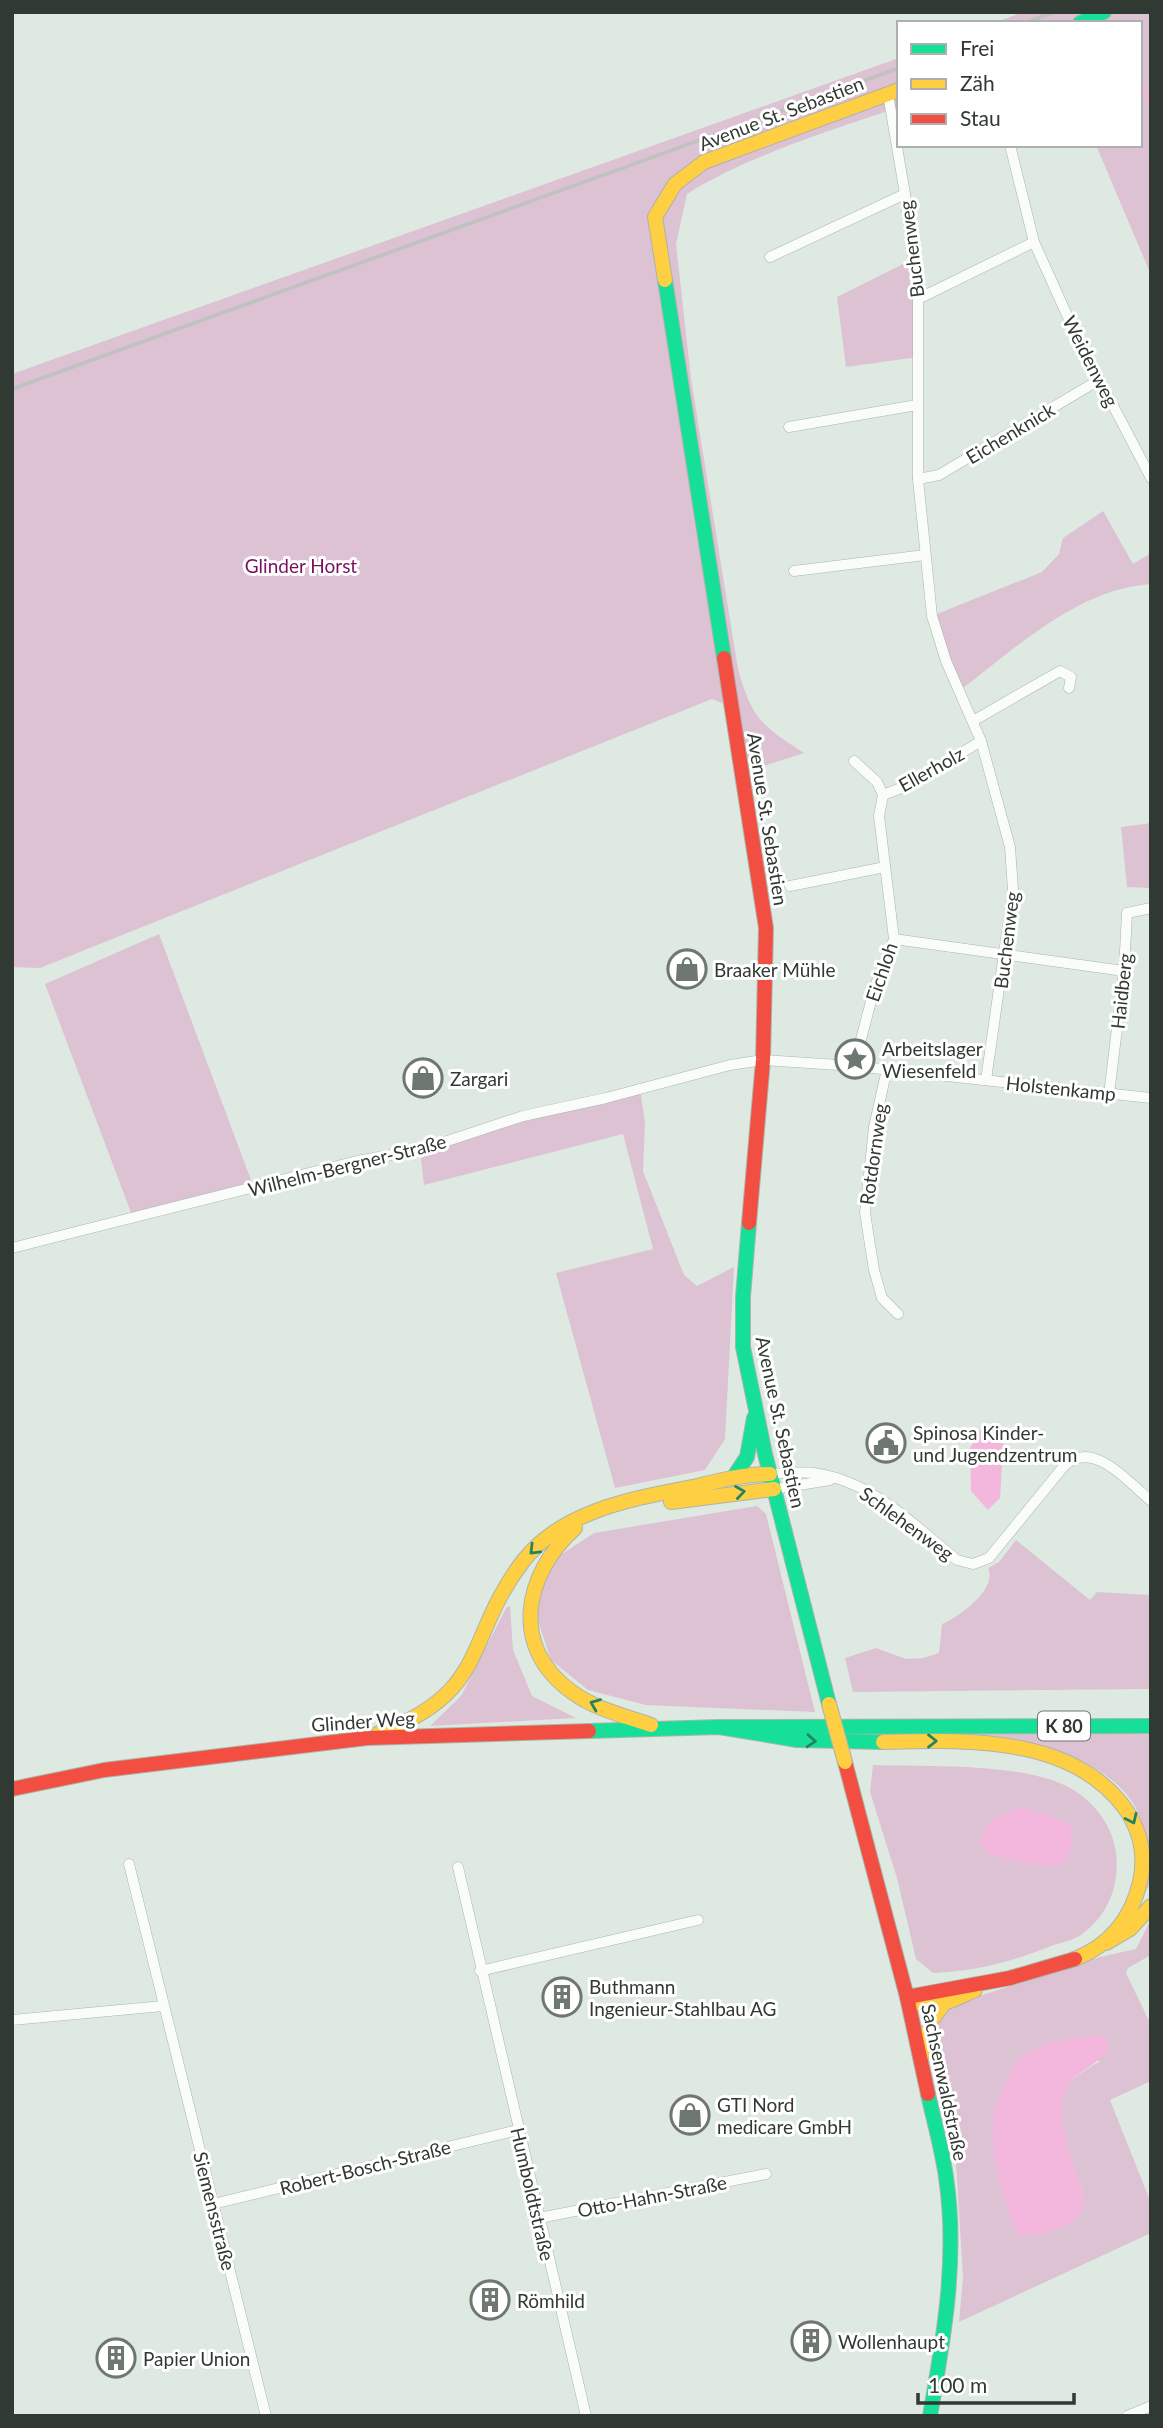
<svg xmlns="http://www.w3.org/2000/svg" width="1163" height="2428" font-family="Lato,sans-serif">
	<rect width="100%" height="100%" fill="#deeae1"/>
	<g fill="#dcc2d2" fill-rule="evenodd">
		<path d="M1023 12H1090L1066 23H994Z"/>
		<path d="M1107 12H1151V275L1096 145H1140V23H1089Z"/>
		<path d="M899 58V107C827 132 752 154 687 194L676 244 691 379 738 669C752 719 762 726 804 753L742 773 729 706 712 699 40 968 12 967V374Z"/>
		<path d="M913 259 918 357 846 367 837 297Z"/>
		<path d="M1103 511 1133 564 1151 553V584C1077 589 1015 649 959 691L932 616 1042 572 1059 554 1063 538Z"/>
		<path d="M1151 823V888L1127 887 1121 827Z"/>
		<path d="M159 934 254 1188 133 1218 45 984Z"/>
		<path d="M640 1089 645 1123 643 1171 684 1275 697 1286 734 1267 725 1439 705 1470 615 1488 556 1273 653 1249 623 1134 424 1185 420 1151Z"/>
		<path d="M757 1506 766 1514 815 1712 646 1705 588 1690 551 1660 538 1621 537 1585 559 1556 594 1533Z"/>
		<path d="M1016 1540 1090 1600 1097 1592 1151 1595V1689L853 1692 845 1658 876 1648 906 1659 923 1658 939 1653 942 1624C959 1617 998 1589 988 1568L999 1562Z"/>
		<path d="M510 1606 513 1650 532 1696 576 1718 430 1726 461 1696 506 1608Z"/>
		<path d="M955 1733H1151V1882L1136 1910C1139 1887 1145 1863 1144 1841 1144 1781 1072 1753 1025 1741 1003 1736 978 1735 955 1733Z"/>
		<path d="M873 1765C926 1767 1026 1762 1072 1789 1095 1803 1112 1825 1116 1852 1120 1884 1109 1915 1081 1935 1073 1940 1060 1943 1051 1946 1012 1962 975 1971 933 1973L916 1959 897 1878 870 1792Z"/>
		<path d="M1151 1919V1955L1128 1968 1126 1973 1151 2025V2081L1110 2100 1151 2203V2233L959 2322 963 2278 956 2162 935 2035 942 2013 958 2003 1100 1957 1136 1949ZM1020 2059 1101 2061C1086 2069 1068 2079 1062 2097 1055 2120 1077 2174 1084 2198Z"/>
	</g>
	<g fill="#f3b7de">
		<path d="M982 1427 1004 1434 1000 1498 988 1510 971 1491 970 1448Z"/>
		<path d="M1021 1808 1044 1813 1071 1825 1072 1849 1063 1864C1037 1869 1011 1859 986 1853L980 1841C988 1819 999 1815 1021 1808Z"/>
		<path d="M1103 2035 1110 2047C1099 2065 1083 2067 1070 2083 1049 2108 1076 2169 1084 2198 1085 2229 1042 2234 1018 2236 1004 2200 988 2155 994 2116 995 2106 1001 2095 1005 2085 1009 2077 1014 2064 1021 2058 1044 2039 1075 2038 1103 2035Z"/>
	</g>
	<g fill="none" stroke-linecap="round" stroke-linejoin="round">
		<path stroke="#f3b7de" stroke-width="3.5" d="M1140 74 1151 110"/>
		<g stroke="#abb4ad" stroke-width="11">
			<g id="street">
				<path d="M888 94 905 194 918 299V479L932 616 946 661 981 741 1010 847 1013 890 986 1080"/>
				<path d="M1010 145 1034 242 1076 335 1151 478"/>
				<path d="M770 257 905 194"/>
				<path d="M918 299 1034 242"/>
				<path d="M789 427 917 405"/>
				<path d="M918 479 939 475 1099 380"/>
				<path d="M794 571 925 555"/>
				<path d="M973 721 1060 671 1071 677 1069 688"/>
				<path d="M854 761 877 782 883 795 909 785 981 741"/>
				<path d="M790 886 885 867"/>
				<path d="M894 939 1124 971"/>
				<path d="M854 1066 875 986 894 939 879 816 883 795"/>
				<path d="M887 1069 874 1127 865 1213 874 1270 882 1298 898 1314"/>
				<path d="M1109 1094 1124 971 1127 913 1151 908"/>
				<path d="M12 1248 357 1161 420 1150 523 1116 606 1098 730 1065 763 1060 854 1066 1151 1098"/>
				<path d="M770 1474C786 1473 803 1471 819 1474 874 1483 915 1526 957 1560L973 1564 989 1558 1064 1466C1093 1438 1129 1483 1151 1501"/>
				<path d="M774 1489 830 1480"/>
				<path d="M129 1864 266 2416"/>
				<path d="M458 1867 586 2416"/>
				<path d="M480 1971 698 1920"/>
				<path d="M12 2020 163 2006"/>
				<path d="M213 2204 518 2130"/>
				<path d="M539 2218 766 2174"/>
				<path d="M1127 2416 1151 2406"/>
			</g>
		</g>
		<g stroke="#abb4ad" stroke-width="16">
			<g id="fast">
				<path d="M1080 23 1104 12"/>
				<path d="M665 280 724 658"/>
				<path d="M749 1223 743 1297V1347L765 1454 829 1704"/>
				<path d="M733 1478 747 1457 754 1418"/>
				<path d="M719 1727 1151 1726"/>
				<path d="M589 1731 719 1727 797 1740 883 1742"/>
				<path d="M928 2094C934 2121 942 2149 946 2177 958 2257 944 2337 930 2416"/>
			</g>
		</g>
		<g stroke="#abb4ad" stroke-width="16">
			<g id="slow">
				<path d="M665 280 655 217 675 184 704 162 899 90"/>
				<path d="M671 1502 774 1489"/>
				<path d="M575 1528C524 1574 509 1647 572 1692 595 1709 625 1716 651 1725"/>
				<path d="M379 1733C491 1692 464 1637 524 1560 564 1509 637 1498 697 1486 721 1480 745 1474 770 1474"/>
				<path d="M883 1742C964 1740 1070 1735 1124 1807 1140 1829 1146 1855 1140 1882 1131 1920 1110 1945 1075 1959"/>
				<path d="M1106 1943 1130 1929 1151 1906"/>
				<path d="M907 1997C929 2015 952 2000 975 1990"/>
				<path d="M923 2053 931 2021 945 2002"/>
			</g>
		</g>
		<g stroke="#abb4ad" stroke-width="16">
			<g id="jam">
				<path d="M724 658 766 928 763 1060 749 1223"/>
				<path d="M845 1762 907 1997 928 2094"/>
				<path d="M12 1789 104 1770 367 1738 589 1731"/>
				<path d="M907 1997 1010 1978 1075 1959"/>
			</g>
		</g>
		<use href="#street" stroke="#fafcfa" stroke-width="10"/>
		<use href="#fast" stroke="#16e098" stroke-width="14"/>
		<use href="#slow" stroke="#ffcf43" stroke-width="14"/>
		<use href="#jam" stroke="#f24e42" stroke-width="14"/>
		<g stroke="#bfc2c0" stroke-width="3.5">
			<path d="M1025 23 1054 12"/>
			<path d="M12 389 899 68"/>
		</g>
		<g stroke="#abb4ad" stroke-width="16" stroke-linecap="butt">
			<path id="slow-bridge" d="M829 1704 845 1762"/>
		</g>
		<use href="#slow-bridge" stroke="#ffcf43" stroke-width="14"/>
	</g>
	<defs><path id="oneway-chevron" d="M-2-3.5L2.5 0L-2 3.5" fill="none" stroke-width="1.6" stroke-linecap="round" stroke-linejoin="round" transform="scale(1.75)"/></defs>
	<g stroke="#258460">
		<use href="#oneway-chevron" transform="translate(740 1492) rotate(-8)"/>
		<use href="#oneway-chevron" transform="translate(534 1550) rotate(135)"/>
		<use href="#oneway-chevron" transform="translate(595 1704) rotate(-158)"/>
		<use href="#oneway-chevron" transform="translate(811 1741) rotate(4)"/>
		<use href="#oneway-chevron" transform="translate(932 1741)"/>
		<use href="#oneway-chevron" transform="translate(1132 1819) rotate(65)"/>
	</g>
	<defs>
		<g id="shop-ring" transform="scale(2.0125)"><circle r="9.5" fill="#fff" stroke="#6e7770" stroke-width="1.5"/><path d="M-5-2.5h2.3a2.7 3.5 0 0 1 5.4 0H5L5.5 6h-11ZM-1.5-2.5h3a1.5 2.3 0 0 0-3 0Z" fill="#6e7770"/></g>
		<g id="sight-ring" transform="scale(2.0125)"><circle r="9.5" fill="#fff" stroke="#6e7770" stroke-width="1.5"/><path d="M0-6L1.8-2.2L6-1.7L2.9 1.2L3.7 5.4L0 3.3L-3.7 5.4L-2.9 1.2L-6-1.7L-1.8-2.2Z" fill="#6e7770"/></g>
		<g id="civic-ring" transform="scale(2.0125)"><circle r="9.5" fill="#fff" stroke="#6e7770" stroke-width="1.5"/><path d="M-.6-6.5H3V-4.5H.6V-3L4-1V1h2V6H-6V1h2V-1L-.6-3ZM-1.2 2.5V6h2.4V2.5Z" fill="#6e7770"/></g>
		<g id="building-ring" transform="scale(2.0125)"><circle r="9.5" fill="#fff" stroke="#6e7770" stroke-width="1.5"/><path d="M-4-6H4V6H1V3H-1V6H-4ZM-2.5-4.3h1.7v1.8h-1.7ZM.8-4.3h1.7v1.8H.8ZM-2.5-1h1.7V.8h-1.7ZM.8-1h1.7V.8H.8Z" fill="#6e7770"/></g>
	</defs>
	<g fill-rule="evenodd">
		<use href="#shop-ring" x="687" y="969"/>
		<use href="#sight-ring" x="855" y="1059"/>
		<use href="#shop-ring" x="423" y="1078"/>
		<use href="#civic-ring" x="886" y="1443"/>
		<use href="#building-ring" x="562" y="1997"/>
		<use href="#shop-ring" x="690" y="2115"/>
		<use href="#building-ring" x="490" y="2300"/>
		<use href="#building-ring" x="811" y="2341"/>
		<use href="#building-ring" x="116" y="2358"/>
	</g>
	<g text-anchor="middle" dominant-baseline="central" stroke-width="6" stroke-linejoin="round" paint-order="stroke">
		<rect fill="#fff" stroke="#6f7470" stroke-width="2" x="1038" y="1711.5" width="52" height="29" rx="5"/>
		<g font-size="18" font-weight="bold" fill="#313933">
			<text x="1064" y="1726">K 80</text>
		</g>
		<g font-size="19" fill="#313933" stroke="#fff">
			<text transform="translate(781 113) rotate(-21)">Avenue St. Sebastien</text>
			<text transform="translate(911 249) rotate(-97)">Buchenweg</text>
			<text transform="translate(1091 361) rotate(63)">Weidenweg</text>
			<text transform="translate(1010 433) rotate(-31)">Eichenknick</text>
			<text transform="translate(931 769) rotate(-29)">Ellerholz</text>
			<text transform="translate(768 819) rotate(81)">Avenue St. Sebastien</text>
			<text transform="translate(1006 940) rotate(-83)">Buchenweg</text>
			<text transform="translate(881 972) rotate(-71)">Eichloh</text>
			<text transform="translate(1121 991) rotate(-84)">Haidberg</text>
			<text transform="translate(1061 1088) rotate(6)">Holstenkamp</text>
			<text transform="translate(873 1154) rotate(-82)">Rotdornweg</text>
			<text transform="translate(347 1165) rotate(-14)">Wilhelm-Bergner-Straße</text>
			<text transform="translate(781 1422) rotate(78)">Avenue St. Sebastien</text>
			<text transform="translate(907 1523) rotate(36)">Schlehenweg</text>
			<text transform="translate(363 1721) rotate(-4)">Glinder Weg</text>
			<text transform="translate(945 2082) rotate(78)">Sachsenwaldstraße</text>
			<text transform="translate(365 2167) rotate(-14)">Robert-Bosch-Straße</text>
			<text transform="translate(533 2194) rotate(77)">Humboldtstraße</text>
			<text transform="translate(652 2196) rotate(-11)">Otto-Hahn-Straße</text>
			<text transform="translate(215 2211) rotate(76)">Siemensstraße</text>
		</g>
		<g font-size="19" fill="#7a0f5f" stroke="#fff">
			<text x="301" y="565">Glinder Horst</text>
		</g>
		<g font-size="19" fill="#313933" stroke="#fff" text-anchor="start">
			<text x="714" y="969">Braaker Mühle</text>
			<text x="882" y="1048">Arbeitslager<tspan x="882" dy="22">Wiesenfeld</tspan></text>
			<text x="450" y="1078">Zargari</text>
			<text x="913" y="1432">Spinosa Kinder-<tspan x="913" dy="22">und Jugendzentrum</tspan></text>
			<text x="589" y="1986">Buthmann<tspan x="589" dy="22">Ingenieur-Stahlbau AG</tspan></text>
			<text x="717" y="2104">GTI Nord<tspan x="717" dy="22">medicare GmbH</tspan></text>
			<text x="517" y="2300">Römhild</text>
			<text x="838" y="2341">Wollenhaupt</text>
			<text x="143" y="2358">Papier Union</text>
		</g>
	</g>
	<rect width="1163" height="2428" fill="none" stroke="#313933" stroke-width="28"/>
	<rect x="897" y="21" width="245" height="126" fill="#ffffff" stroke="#adb0ad" stroke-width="2"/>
	<rect x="911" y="44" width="35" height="10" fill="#16e098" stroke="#adb0ad" stroke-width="2"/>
	<text x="960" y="56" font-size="21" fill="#313933">Frei</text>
	<rect x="911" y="79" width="35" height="10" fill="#ffcf43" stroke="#adb0ad" stroke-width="2"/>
	<text x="960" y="91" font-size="21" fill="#313933">Zäh</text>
	<rect x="911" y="114" width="35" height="10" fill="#f24e42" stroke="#adb0ad" stroke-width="2"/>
	<text x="960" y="126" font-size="21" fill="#313933">Stau</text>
	<path d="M918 2393v10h156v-10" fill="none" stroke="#313933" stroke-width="3.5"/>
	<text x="928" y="2393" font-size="21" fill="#313933" stroke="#ffffff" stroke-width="5" paint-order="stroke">100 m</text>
</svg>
